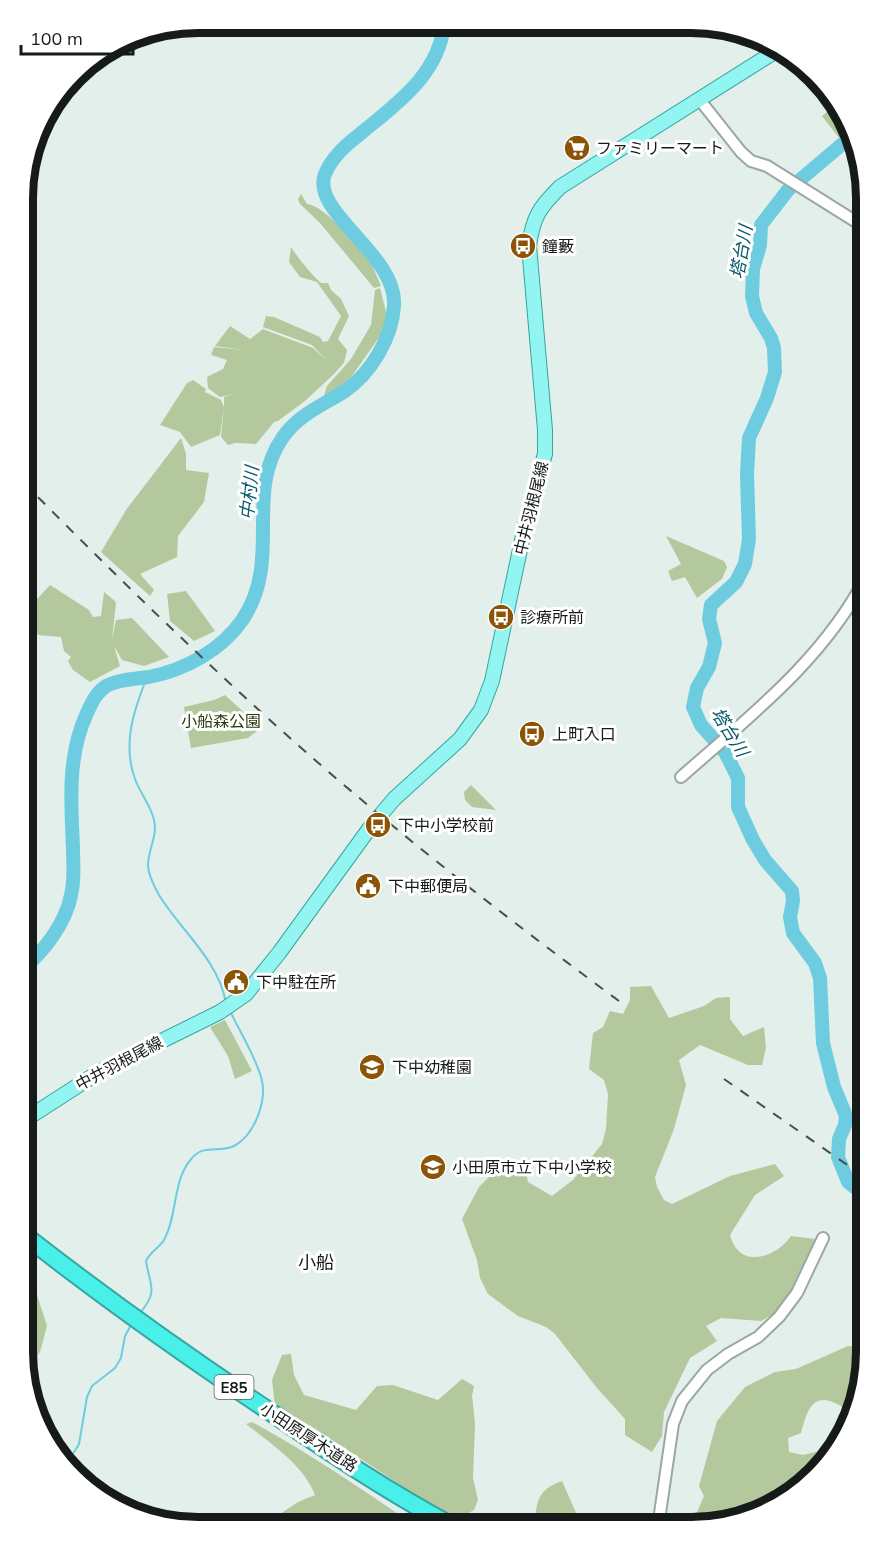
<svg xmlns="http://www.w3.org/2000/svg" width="889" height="1550" font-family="Mulish,'Noto Sans JP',sans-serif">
	<rect width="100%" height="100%" fill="#e2efea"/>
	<g fill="#b3c99d">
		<path d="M832 108 849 129 839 138 822 116Z"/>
		<path d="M301 194 307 204C324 205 359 246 369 260 374 268 377 277 381 286L374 288 320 223 300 204 298 199Z"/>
		<path d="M291 247C298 258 312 275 321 283H328L331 290 341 299 349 316 338 339 347 350 344 363 334 374 305 401 278 421 274 422 256 444 235 443 228 445 221 437 224 408 220 435 191 447 180 432 160 425 187 383 193 380 206 389 205 392 221 400 224 407V397L234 394 220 397 208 388 207 377 223 369 227 360 211 355 214 347 243 350 215 346 230 326 250 339 263 329 313 348 326 360 312 345 263 327 266 316 274 317 320 337 323 342 328 341 341 316 317 282 300 277 289 262Z"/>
		<path d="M380 288 387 316 380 336 347 383 323 399 327 386 351 359 371 325 375 290Z"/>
		<path d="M181 438 186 454V470L209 473 204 502 178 536 177 557 140 574 154 590 150 596 101 552 126 510Z"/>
		<path d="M666 536 724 561 727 567 722 579 697 598 685 577 672 581 668 571 681 564Z"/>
		<path d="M50 585 89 610 93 617 101 616 104 592 116 602 112 640 116 620 132 618 169 657 144 666 122 660 114 646 120 666 90 682 73 670 68 661 71 657 64 651 61 637 38 635 27 610Z"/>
		<path d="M186 591 215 631 194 641 170 621 167 594Z"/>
		<path d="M225 695 261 728 248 738 191 748 184 707 214 700Z"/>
		<path d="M471 785 496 810 472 807 465 800 464 792Z"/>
		<path d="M651 986 669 1018 704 1006 716 998 730 997V1019L743 1036 764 1027 766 1048 762 1065H748L700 1045 679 1060 686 1085 674 1129 655 1177 657 1187 664 1200 672 1204 730 1176 775 1164 784 1176 755 1195 730 1235C739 1270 776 1258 791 1236L815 1239 794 1288 781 1310 761 1321 721 1318 706 1326 717 1341 690 1358 664 1412 662 1436 652 1452 625 1435V1419L597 1388 555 1334 546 1327 518 1316 488 1294 480 1278 477 1260 462 1219 479 1187 508 1158 526 1172 528 1182 552 1196 573 1180 602 1144 606 1129 608 1094 604 1080 589 1069 593 1033 603 1027 610 1011 623 1014 630 1000V987Z"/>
		<path d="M225 1020 252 1071 235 1079 228 1056 210 1027Z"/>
		<path d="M23 1253 29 1257 31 1276 47 1326 40 1352 28 1367 29 1390 23 1352Z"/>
		<path d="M848 1346 866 1348V1364L849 1406 844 1408C814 1389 808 1407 801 1433L788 1438 789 1452 803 1455 835 1447 830 1459 748 1518 695 1527V1517L704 1496 699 1486 717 1421 745 1387 775 1372 796 1369Z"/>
		<path d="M291 1354 294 1375 304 1395 356 1410 377 1386 393 1385 438 1400 462 1379 474 1386 472 1396 475 1423 473 1478 478 1500 474 1510 458 1519H446L419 1502 399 1484 314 1428 275 1405 272 1380 282 1355Z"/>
		<path d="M252 1422C309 1453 363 1490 417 1527L215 1526 280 1514 298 1502 315 1495C304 1465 270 1443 246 1424Z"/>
		<path d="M562 1481 578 1517 577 1527H534C537 1503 536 1490 562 1481Z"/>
	</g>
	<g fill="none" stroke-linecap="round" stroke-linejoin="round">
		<g stroke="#6ecce0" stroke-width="2">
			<path d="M147 677C134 710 122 743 135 779 140 793 151 806 154 820 158 835 148 850 148 865 148 875 154 886 159 895 181 931 218 959 226 1003"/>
			<path d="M139 1314C159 1292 150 1286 146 1261 150 1252 159 1248 164 1240 178 1215 172 1180 192 1158 203 1144 220 1153 234 1146 255 1135 268 1099 261 1077 255 1056 240 1032 230 1011"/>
			<path d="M68 1462 79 1444 87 1397 92 1386 115 1368 121 1358 125 1336 132 1323"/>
		</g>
		<g stroke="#6ecce0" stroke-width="14">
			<path d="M853 135 788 190 761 225 760 245 753 269 752 296 756 313 771 338 774 348 775 372 767 398 749 438 747 474 749 539 745 564 736 582 711 605 709 619 715 643 709 667 697 688 693 707 701 725 725 752 738 778V807L753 840 765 860 792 891 793 901 790 917 793 933 815 963 820 978 823 1043 834 1087 846 1116 845 1125 839 1139 838 1157 848 1182 866 1196"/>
			<path d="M23 969C44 951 66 923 71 895 75 880 73 863 73 848 71 802 67 756 87 713 92 702 97 691 108 685 121 679 135 679 149 677 185 670 222 650 243 619 283 558 243 494 283 437 298 415 323 405 345 391 371 373 392 338 394 306 398 255 310 212 325 174 332 157 346 145 360 134 396 104 439 75 444 24"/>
		</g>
		<g stroke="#9ba7a2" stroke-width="14">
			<g id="minor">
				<path d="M699 99 741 152 751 161 767 166 866 228"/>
				<path d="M681 777C750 716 823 660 866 577"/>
				<path d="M658 1527 673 1424 682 1401 707 1370 728 1354 758 1337 779 1317 797 1293 823 1238"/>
			</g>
		</g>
		<g stroke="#37a5a0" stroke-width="16">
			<path id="major" d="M23 1121 99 1072 220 1012 246 994 279 953 369 829 394 799 460 739 481 710 492 681 525 526 545 454V430L529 246C533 217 539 208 560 187L776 51"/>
		</g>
		<g stroke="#37a5a0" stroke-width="20">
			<path id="highway" d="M23 1234C102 1296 185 1355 269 1411 329 1452 390 1493 454 1527"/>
		</g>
		<use href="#minor" stroke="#fff" stroke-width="10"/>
		<use href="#major" stroke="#92f5f2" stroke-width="14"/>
		<use href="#highway" stroke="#49efe9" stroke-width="16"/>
		<g stroke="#474e4b" stroke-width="2" stroke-dasharray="10 10" stroke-linecap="butt">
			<path d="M24 483C113 573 204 662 299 746 401 836 509 920 619 1001"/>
			<path d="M724 1079 866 1178"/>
		</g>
	</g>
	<defs>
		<g id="supermarket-disc" transform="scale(1.35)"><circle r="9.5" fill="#8b5407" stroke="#fff"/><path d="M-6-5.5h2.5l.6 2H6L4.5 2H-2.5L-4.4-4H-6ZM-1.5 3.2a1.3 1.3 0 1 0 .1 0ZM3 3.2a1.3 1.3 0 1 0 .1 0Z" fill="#fff"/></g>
		<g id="bus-disc" transform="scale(1.35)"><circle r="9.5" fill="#8b5407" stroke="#fff"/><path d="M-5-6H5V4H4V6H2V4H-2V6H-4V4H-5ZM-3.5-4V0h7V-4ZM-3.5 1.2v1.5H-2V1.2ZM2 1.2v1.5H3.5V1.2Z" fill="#fff"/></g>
		<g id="civic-disc" transform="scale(1.35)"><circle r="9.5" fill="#8b5407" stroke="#fff"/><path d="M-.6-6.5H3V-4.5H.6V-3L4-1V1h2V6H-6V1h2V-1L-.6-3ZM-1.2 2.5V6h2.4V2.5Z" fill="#fff"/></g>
		<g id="school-disc" transform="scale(1.35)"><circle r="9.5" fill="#8b5407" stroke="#fff"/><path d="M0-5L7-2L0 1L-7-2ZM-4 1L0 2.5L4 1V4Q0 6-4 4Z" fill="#fff"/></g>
	</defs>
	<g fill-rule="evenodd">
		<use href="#supermarket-disc" x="577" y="148"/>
		<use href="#bus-disc" x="523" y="246"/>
		<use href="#bus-disc" x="501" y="617"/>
		<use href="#bus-disc" x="532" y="734"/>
		<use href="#bus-disc" x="378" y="825"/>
		<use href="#civic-disc" x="368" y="886"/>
		<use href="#civic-disc" x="236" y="982"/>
		<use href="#school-disc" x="372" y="1067"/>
		<use href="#school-disc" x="433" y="1167"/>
	</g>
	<g text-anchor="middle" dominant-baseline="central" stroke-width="6" stroke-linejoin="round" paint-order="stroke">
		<rect fill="#fff" stroke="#5c5f5e" stroke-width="1.5" x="214.5" y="1375" width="39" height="24" rx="4.5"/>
		<g font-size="15" font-weight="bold" fill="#161b19">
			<text x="234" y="1387">E85</text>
		</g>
		<g font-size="16" fill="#161b19" stroke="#fff" text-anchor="start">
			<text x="596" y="148">ファミリーマート</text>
			<text x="542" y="246">鐘藪</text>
			<text x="520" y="617">診療所前</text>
			<text x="552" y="734">上町入口</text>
			<text x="398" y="825">下中小学校前</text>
			<text x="388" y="886">下中郵便局</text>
			<text x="256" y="982">下中駐在所</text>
			<text x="392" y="1067">下中幼稚園</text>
			<text x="452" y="1167">小田原市立下中小学校</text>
		</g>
		<g font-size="16" fill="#161b19" stroke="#fff">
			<text transform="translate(531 508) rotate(-76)">中井羽根尾線</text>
			<text transform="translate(119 1063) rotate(-28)">中井羽根尾線</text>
			<text transform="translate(309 1437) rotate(33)">小田原厚木道路</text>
		</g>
		<g font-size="16" fill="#283b0d" stroke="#fff">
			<text x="221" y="721">小船森公園</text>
		</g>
		<g font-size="18" font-style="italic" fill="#095c6a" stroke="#fff">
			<text transform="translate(741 252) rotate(-80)">塔台川</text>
			<text transform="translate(249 493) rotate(-84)">中村川</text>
			<text transform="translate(730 732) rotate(58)">塔台川</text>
		</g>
		<g font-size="18" fill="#161b19" stroke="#fff">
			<text x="316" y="1262">小船</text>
		</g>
	</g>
	<path d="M0 0H889V1550H0ZM198 33H691A165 165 0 0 1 856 198V1352A165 165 0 0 1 691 1517H198A165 165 0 0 1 33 1352V198A165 165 0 0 1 198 33Z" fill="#fff" fill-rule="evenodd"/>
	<path fill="none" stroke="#161b19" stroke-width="8" d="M198 33H691A165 165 0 0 1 856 198V1352A165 165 0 0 1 691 1517H198A165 165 0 0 1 33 1352V198A165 165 0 0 1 198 33Z"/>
	<path d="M21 45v9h112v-9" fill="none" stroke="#161b19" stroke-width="3"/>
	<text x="30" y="45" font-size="18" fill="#161b19" stroke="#ffffff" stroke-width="4.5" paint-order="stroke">100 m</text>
</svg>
